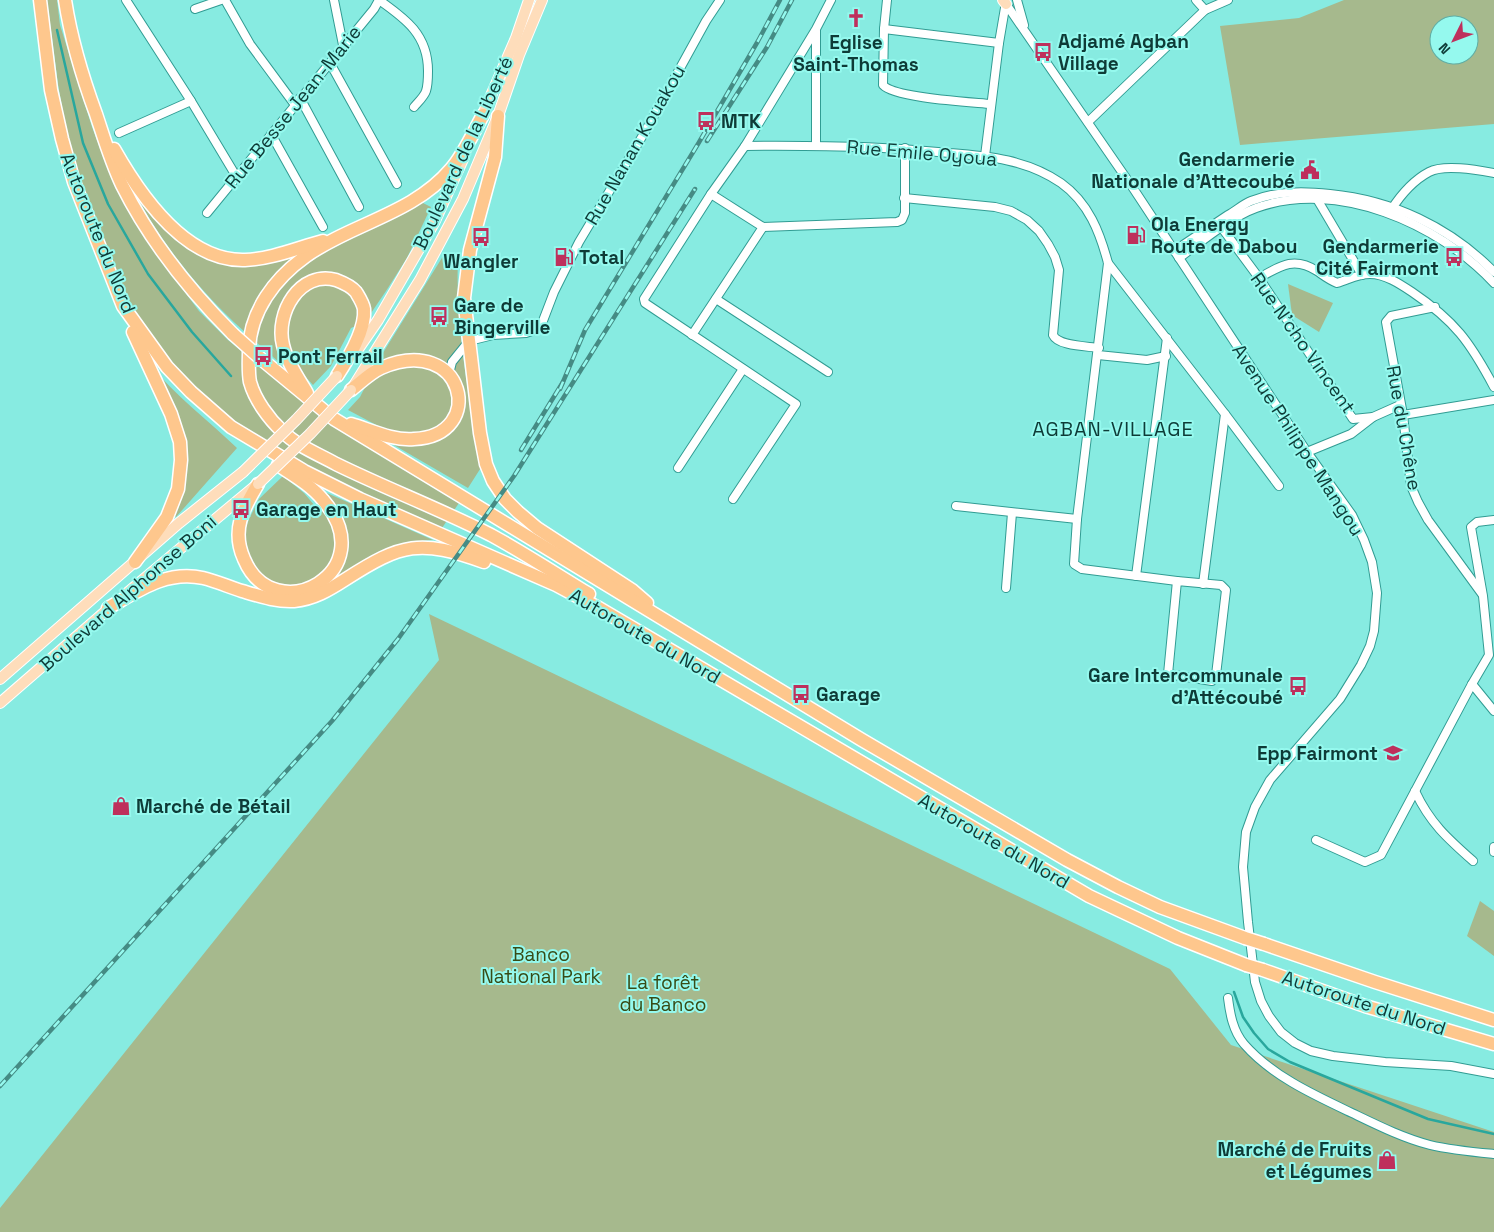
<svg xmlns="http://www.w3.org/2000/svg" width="1494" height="1232" font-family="'Space Grotesk',sans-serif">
	<rect width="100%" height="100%" fill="#87ebe1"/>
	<g fill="#a6b98d" fill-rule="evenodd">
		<path d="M47 0H57L60 25 92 127 105 161 133 217 150 245 199 311 228 340 332 425 459 503 442 528 362 496 243 429 218 410 170 365 134 311 101 238 80 181 67 136 58 84Z"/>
		<path d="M1344 0H1494V124L1240 145 1220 26 1299 18ZM1439 25H1469V55H1439Z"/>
		<path d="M132 187 226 264 344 241 410 210 421 202 431 207 407 258 386 291 365 322 351 328 331 366 313 385 303 374 294 376C267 351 237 327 212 300 180 266 153 229 132 187Z"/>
		<path d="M445 253 458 258C455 328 469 398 482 466L468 488 387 441 384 429 348 410 360 397 381 356Z"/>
		<path d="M1288 284 1333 303 1319 332 1292 315Z"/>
		<path d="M150 364C175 396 208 420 237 448L176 517 174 515 185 472Z"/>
		<path d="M283 476 304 493 315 506 327 493 433 540C391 542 370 557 336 580L322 574 299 586 275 584 262 578 245 553 244 532 250 517 259 499Z"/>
		<path d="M429 614 1170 969 1231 1045 1494 1132V1232H0V1208L439 660Z"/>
		<path d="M1480 901 1494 911V956L1467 936Z"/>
	</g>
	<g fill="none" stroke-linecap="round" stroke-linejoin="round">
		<g stroke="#29a79d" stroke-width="2.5">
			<path d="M57 30 83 143 108 204 148 274 192 332 231 376"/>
			<path d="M1234 992 1243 1017 1254 1033 1268 1049 1290 1062 1428 1119 1494 1134"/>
		</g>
		<g stroke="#319c93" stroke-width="10">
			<g id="minor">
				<path d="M126 0 191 101 236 176"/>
				<path d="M225 0 250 44 295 105"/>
				<path d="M334 0 343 45"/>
				<path d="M379 0C406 19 428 35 428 71 428 77 428 85 426 91 424 97 418 102 414 107"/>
				<path d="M831 0 816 29 745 146C784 145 824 146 863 147 892 148 921 150 950 153 989 156 1028 160 1061 183 1089 203 1100 233 1108 263L1077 519 1074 564 1082 569 1177 581"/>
				<path d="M887 0 884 29 883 85C894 98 971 102 991 104"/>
				<path d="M1017 0 1024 25"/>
				<path d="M1196 0 1205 10"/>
				<path d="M1006 4 1133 188 1307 452 1352 515 1364 540 1372 562 1377 593 1374 631 1370 646 1361 665 1340 699 1270 780 1255 807 1246 832 1243 867 1248 922 1255 982 1261 1001 1269 1016 1281 1032 1295 1043 1311 1051 1333 1056 1385 1062 1451 1066 1494 1074"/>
				<path d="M195 9 221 0"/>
				<path d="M884 29 999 43"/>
				<path d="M816 31V146"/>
				<path d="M330 63 397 184"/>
				<path d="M300 98 359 207"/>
				<path d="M1088 122 1205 10 1228 0"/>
				<path d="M119 133 191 101"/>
				<path d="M271 134 323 227"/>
				<path d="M985 156 999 43 1006 2"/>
				<path d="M711 194 745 146"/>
				<path d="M904 198 995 207 1011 211 1027 220 1039 231 1048 244 1055 257 1059 270 1053 335C1058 346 1086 346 1099 348"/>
				<path d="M1317 199 1362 275"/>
				<path d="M1391 210C1400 196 1414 180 1429 172 1444 164 1477 170 1494 173"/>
				<path d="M207 213 374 9 379 0"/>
				<path d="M1222 228 1259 278 1353 419 1373 417"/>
				<path d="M1174 251C1192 239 1210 227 1228 215 1236 211 1243 204 1251 201 1277 191 1302 191 1330 194 1392 200 1450 227 1494 272"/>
				<path d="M1179 258C1201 242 1231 217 1256 208 1337 179 1438 223 1494 283"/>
				<path d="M1108 263 1225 414 1203 584"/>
				<path d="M1259 278C1280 266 1294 256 1317 271 1323 275 1329 280 1337 283 1348 280 1357 274 1370 274 1385 274 1400 284 1412 292 1455 321 1470 342 1494 387"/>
				<path d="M716 299 828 372"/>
				<path d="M1435 307 1391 316 1386 322 1403 415 1411 486 1418 502 1428 520 1482 594"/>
				<path d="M692 335 763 227"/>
				<path d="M1098 355 1147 360 1166 356"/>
				<path d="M449 374 452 362 469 341 493 335 526 333 535 330 541 326 554 292 579 242 646 130 706 21 720 0"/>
				<path d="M1225 414 1279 486"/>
				<path d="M1403 415 1494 400"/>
				<path d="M1307 452 1351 434 1373 417 1400 405"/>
				<path d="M678 468 743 369"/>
				<path d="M733 499 796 404 645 303 644 299 711 194 763 227 897 222 902 220 905 213V148"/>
				<path d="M956 506 1077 519"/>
				<path d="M1136 576 1167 338"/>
				<path d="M1177 581 1221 585 1226 590 1216 675 1212 681 1168 674Z"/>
				<path d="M1006 588 1012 513"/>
				<path d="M1472 684 1494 711"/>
				<path d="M1415 791C1430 823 1447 838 1473 861"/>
				<path d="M1316 840 1365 862 1381 855 1472 684 1489 655 1483 596 1471 527 1477 522 1494 520"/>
				<path d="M1494 852V847"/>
				<path d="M1228 998C1230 1014 1233 1031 1244 1044 1272 1076 1314 1095 1352 1113 1377 1125 1403 1138 1430 1145 1451 1150 1473 1152 1494 1154"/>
			</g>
		</g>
		<g stroke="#fff" stroke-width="12">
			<g id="major">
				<path d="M1003 0 1006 4"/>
				<path d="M480 121 516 38 529 0"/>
				<path d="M356 352 378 320 434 223 464 157"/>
				<path d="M355 384 420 280 463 199 498 116 519 55 542 0"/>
				<path d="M127 593 254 487"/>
				<path d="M0 679 179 523 243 472"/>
				<path d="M0 703 114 604"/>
			</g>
		</g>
		<g stroke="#fff" stroke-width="15">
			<g id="highway">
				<path d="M40 0 51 90 62 139 74 182 123 306 167 367 191 392 231 427 304 471 360 499 556 585 597 607 1089 896 1178 938 1246 965"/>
				<path d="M65 0C71 39 82 76 96 114 104 138 111 162 122 185 150 241 189 290 233 334"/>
				<path d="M483 115C473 133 464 154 451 169 413 214 353 223 306 256 275 278 250 311 249 350 249 360 248 372 250 382 255 400 269 419 282 431 297 446 318 454 336 464 387 489 440 509 491 535 524 553 556 574 589 594"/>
				<path d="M498 116 495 157 470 250 464 298 480 433 486 464 493 481 505 499 518 512 537 528 632 590 647 603"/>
				<path d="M114 149C140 195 186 262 245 260 272 259 297 248 323 241"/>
				<path d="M133 332 171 414 180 442 181 460 178 489 167 517 135 562"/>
				<path d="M260 358 334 419 862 740 1067 860 1118 887 1160 907 1245 938"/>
				<path d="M351 390C360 383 370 373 381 368 465 332 488 436 414 439 393 441 371 430 351 424"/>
				<path d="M307 393C298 378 287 362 283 345 275 313 300 270 336 280 344 283 351 286 356 292 359 297 363 303 364 309 366 330 348 359 337 376"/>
				<path d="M258 484C243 509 231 530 244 559 274 631 385 572 323 500 311 485 293 475 278 465"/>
				<path d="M108 608C138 591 166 570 203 578 216 581 229 587 242 591 259 596 277 602 294 601 314 599 329 590 346 579 402 543 420 539 484 562"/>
				<path d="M1264 944 1375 982 1494 1020"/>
				<path d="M1263 970 1365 1006 1494 1044"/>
			</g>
		</g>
		<use href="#minor" stroke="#fff" stroke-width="8"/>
		<use href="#major" stroke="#feddbb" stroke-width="10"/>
		<use href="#highway" stroke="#fec78d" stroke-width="12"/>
		<g stroke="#458b84" stroke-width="4.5">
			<g id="rail">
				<path d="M707 141 767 47 792 0"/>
				<path d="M560 389 585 330 698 144 758 41 780 0"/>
				<path d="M521 450 563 382"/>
				<path d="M0 1086 332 721 398 639 514 476 695 189"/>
			</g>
		</g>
		<use href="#rail" stroke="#95f9ee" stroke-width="2.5" stroke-dasharray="8" stroke-linecap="butt"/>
		<g stroke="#fff" stroke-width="12" stroke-linecap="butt">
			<g id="major-bridge">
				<path d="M243 472 296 420 337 376"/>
				<path d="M258 484 310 434 351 390"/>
			</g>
		</g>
		<g stroke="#fff" stroke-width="15" stroke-linecap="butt">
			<g id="highway-bridge">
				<path d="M233 334 260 358"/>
				<path d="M1245 938 1264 944"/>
				<path d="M1246 965 1263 970"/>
			</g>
		</g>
		<use href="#major-bridge" stroke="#feddbb" stroke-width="10"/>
		<use href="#highway-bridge" stroke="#fec78d" stroke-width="12"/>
	</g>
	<defs>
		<g id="church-bare" transform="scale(1.5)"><path d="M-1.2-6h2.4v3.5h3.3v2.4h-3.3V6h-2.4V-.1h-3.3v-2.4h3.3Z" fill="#be305c" stroke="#95f9ee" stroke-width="2.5" paint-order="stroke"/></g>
		<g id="bus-bare" transform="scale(1.5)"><path d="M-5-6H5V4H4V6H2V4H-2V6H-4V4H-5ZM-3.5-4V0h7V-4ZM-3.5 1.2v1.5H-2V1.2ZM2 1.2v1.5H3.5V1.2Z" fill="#be305c" stroke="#95f9ee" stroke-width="2.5" paint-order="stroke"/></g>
		<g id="civic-bare" transform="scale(1.5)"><path d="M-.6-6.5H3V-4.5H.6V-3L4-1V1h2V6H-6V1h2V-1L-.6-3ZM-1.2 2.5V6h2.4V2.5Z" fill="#be305c" stroke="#95f9ee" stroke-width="2.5" paint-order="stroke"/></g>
		<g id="fuel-bare" transform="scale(1.5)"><path d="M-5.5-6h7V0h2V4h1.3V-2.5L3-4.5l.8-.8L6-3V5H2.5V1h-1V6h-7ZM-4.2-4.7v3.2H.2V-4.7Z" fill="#be305c" stroke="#95f9ee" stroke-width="2.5" paint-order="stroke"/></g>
		<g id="school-bare" transform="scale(1.5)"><path d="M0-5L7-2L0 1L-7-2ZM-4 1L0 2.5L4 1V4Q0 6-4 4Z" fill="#be305c" stroke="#95f9ee" stroke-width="2.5" paint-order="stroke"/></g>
		<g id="shop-bare" transform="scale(1.5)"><path d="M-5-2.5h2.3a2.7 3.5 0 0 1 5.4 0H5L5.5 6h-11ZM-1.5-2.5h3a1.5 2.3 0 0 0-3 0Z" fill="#be305c" stroke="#95f9ee" stroke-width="2.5" paint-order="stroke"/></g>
	</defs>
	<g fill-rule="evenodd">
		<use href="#church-bare" x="856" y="18"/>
		<use href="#bus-bare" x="1043" y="52"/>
		<use href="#bus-bare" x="706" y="121"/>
		<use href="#civic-bare" x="1310" y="170"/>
		<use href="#fuel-bare" x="1136" y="235"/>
		<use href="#bus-bare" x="481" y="237"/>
		<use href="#fuel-bare" x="564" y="257"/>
		<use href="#bus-bare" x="1454" y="257"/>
		<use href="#bus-bare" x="439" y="316"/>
		<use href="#bus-bare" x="263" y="356"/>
		<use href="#bus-bare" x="241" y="509"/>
		<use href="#bus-bare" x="1298" y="686"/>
		<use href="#bus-bare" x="801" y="694"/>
		<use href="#school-bare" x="1393" y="753"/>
		<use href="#shop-bare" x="121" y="806"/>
		<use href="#shop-bare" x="1387" y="1160"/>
	</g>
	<g text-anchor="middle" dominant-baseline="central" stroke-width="4" stroke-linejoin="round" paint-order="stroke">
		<g font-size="19" font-weight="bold" fill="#0e3b37" stroke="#95f9ee" text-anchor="start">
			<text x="1058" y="41">Adjamé Agban<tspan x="1058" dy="22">Village</tspan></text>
			<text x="856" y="42" text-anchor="middle">Eglise<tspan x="856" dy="22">Saint-Thomas</tspan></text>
			<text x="721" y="121">MTK</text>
			<text x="1295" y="159" text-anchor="end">Gendarmerie<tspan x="1295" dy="22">Nationale d'Attecoubé</tspan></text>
			<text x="1151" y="224">Ola Energy<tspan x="1151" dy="22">Route de Dabou</tspan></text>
			<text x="1439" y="246" text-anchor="end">Gendarmerie<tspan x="1439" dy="22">Cité Fairmont</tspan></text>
			<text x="579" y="257">Total</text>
			<text x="481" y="261" text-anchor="middle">Wangler</text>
			<text x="454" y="305">Gare de<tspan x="454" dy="22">Bingerville</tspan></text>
			<text x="278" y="356">Pont Ferrail</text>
			<text x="256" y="509">Garage en Haut</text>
			<text x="1283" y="675" text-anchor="end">Gare Intercommunale<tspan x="1283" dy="22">d'Attécoubé</tspan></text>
			<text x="816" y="694">Garage</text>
			<text x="1378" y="753" text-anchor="end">Epp Fairmont</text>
			<text x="136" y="806">Marché de Bétail</text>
			<text x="1372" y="1149" text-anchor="end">Marché de Fruits<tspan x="1372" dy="22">et Légumes</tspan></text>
		</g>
		<g font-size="19" fill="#0e3b37" stroke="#95f9ee">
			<text transform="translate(293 107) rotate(-51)">Rue Besse Jean-Marie</text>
			<text transform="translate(635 145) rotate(-60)">Rue Nanan Kouakou</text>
			<text transform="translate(463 153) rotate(-65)">Boulevard de la Liberté</text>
			<text transform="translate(922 153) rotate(5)">Rue Emile Oyoua</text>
			<text transform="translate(98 233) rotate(68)">Autoroute du Nord</text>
			<text transform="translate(1303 343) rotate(55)">Rue N'cho Vincent</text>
			<text transform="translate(1404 428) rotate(80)">Rue du Chêne</text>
			<text transform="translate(1298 440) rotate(57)">Avenue Philippe Mangou</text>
			<text transform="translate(128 593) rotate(-41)">Boulevard Alphonse Boni</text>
			<text transform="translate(645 636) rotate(30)">Autoroute du Nord</text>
			<text transform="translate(994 841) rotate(30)">Autoroute du Nord</text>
			<text transform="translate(1364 1003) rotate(18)">Autoroute du Nord</text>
		</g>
		<g font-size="19" fill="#384b16" stroke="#95f9ee">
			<text x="541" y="954">Banco<tspan x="541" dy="22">National Park</tspan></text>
			<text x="663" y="982">La forêt<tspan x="663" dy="22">du Banco</tspan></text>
		</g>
		<g font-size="20" letter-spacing="1" fill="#0e3b37" stroke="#95f9ee">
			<text x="1113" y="429">AGBAN-VILLAGE</text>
		</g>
	</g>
	<g transform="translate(1454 40) rotate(228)"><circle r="24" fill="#95f9ee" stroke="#5fada5"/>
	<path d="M0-4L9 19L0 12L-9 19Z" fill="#be305c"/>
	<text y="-8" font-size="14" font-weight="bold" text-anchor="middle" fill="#0e3b37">N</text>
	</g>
</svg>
